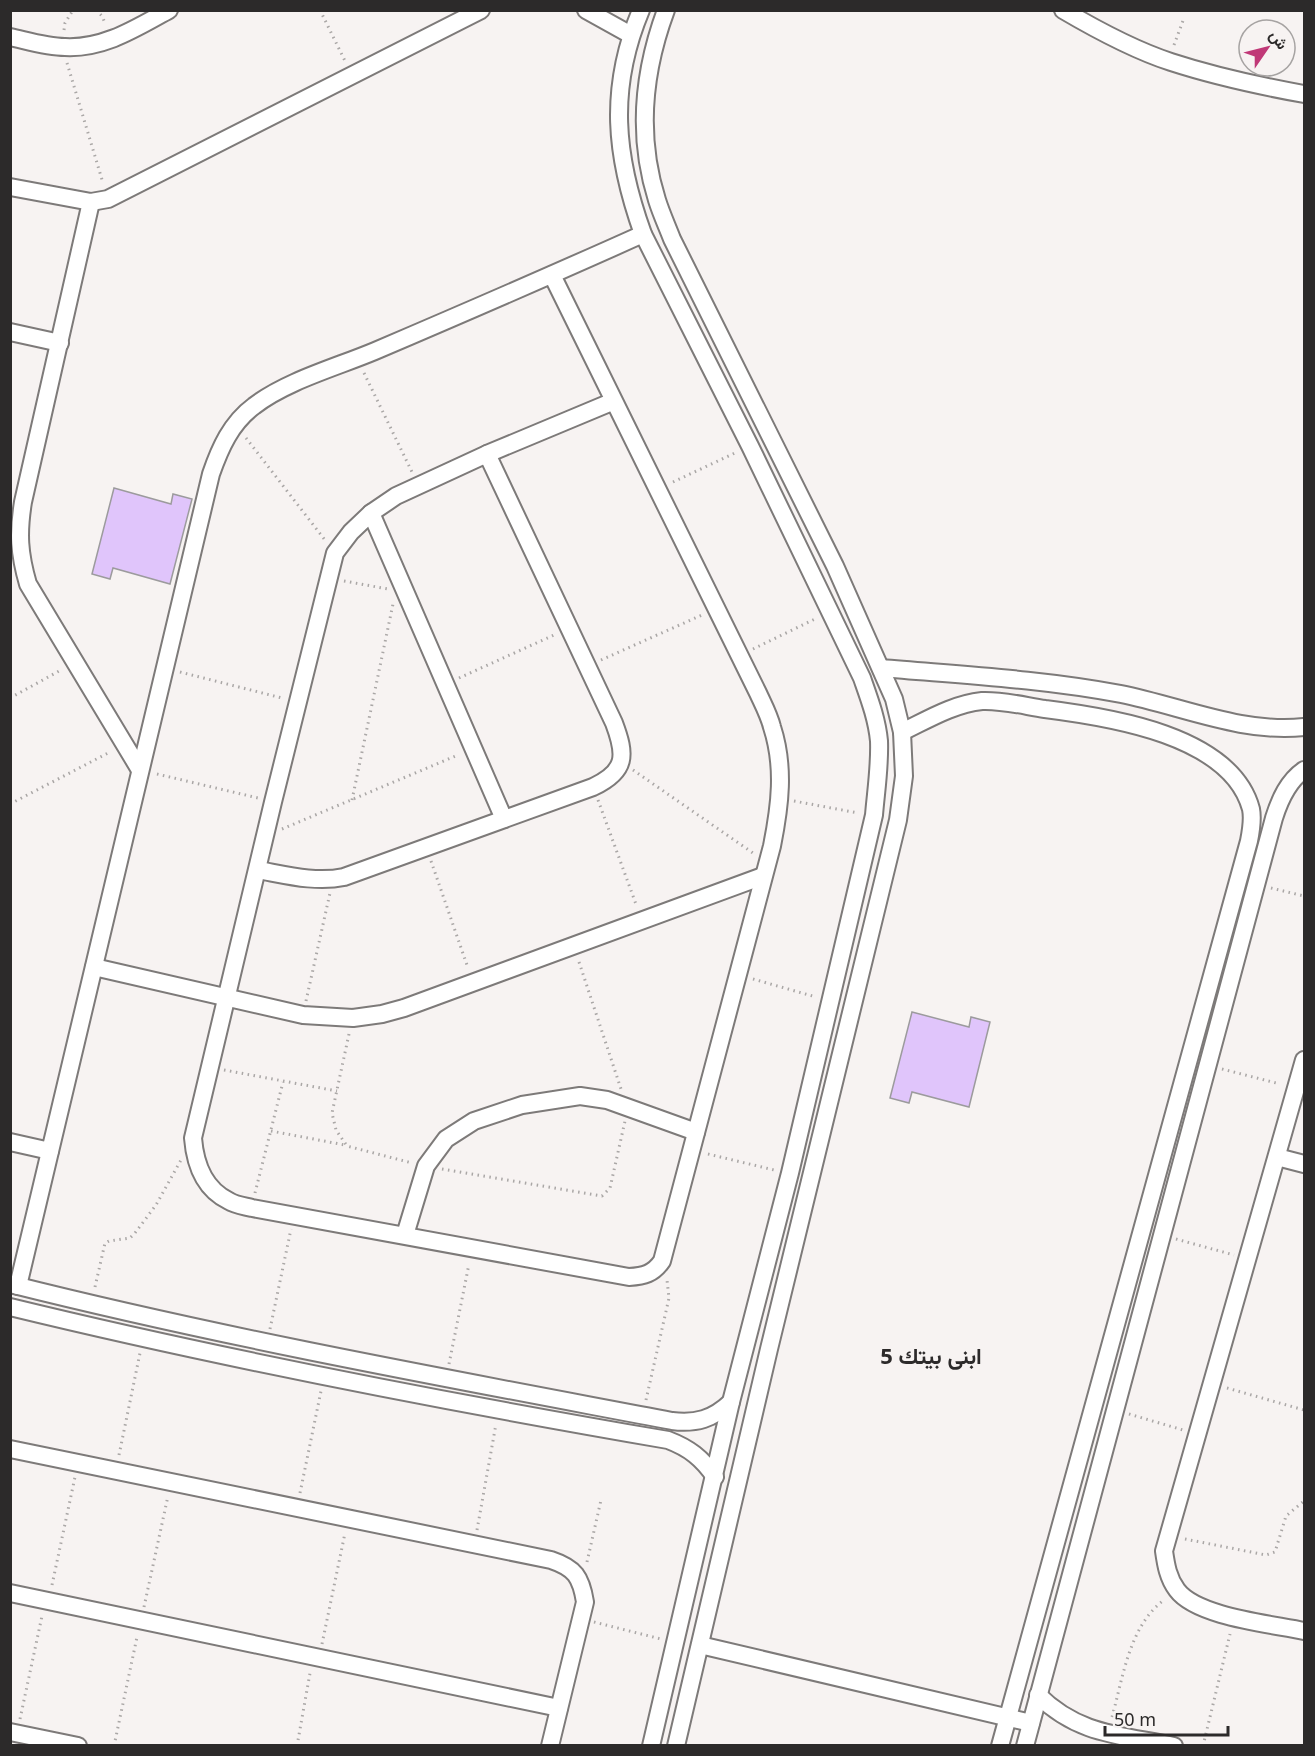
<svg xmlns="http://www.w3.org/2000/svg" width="1315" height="1756" font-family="'Noto Sans',Vazirmatn,sans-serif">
	<rect width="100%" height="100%" fill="#f7f3f2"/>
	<g fill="#e0c5fb" stroke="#9c9b9d" stroke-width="1.5">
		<path d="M114 488 171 504 173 494 192 499 170 584 113 568 110 579 92 574Z"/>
		<path d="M912 1012 969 1027 971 1017 990 1022 969 1107 912 1092 909 1103 890 1098Z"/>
	</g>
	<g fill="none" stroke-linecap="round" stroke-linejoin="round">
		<g stroke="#7d7a79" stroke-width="20">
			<g id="minor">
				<path d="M586 10 631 35"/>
				<path d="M641 10C608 89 615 156 643 234L750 446 862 678C869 698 877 719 879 741 880 766 876 791 874 815L790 1173 731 1402 651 1746"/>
				<path d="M666 10C643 72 637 137 657 200 661 213 667 226 672 239L835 566 894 699 902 732 904 776 898 820 769 1349 676 1746"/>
				<path d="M1063 10C1097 30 1134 50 1171 62 1214 76 1260 86 1304 94"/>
				<path d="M10 37C28 41 47 47 65 47 104 49 136 28 169 10"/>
				<path d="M10 187 91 202 108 199 481 10"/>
				<path d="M91 202 23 502C18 533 19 553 28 584L140 770"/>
				<path d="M552 275 758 693C763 704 769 715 772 727 785 767 780 806 772 846L662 1261C653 1274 644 1276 629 1277L252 1208C244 1206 235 1205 229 1201 204 1189 195 1163 193 1138L273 802 335 553 351 532 371 513 396 496 487 454 614 401"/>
				<path d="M10 332 60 343"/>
				<path d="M371 513 504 819"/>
				<path d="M881 668C961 675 1042 679 1121 694 1181 706 1243 734 1304 727"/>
				<path d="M902 732C927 720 953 704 982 701 1002 700 1025 706 1045 709 1109 717 1231 735 1251 809 1253 819 1251 831 1249 841L1000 1746"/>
				<path d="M258 870C286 875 316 883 344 877L593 787C627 771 626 755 614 723L487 454"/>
				<path d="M94 967 303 1015 353 1018 382 1014 404 1008 763 876"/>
				<path d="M1304 1060 1164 1551C1166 1565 1168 1578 1177 1590 1197 1617 1272 1624 1304 1631"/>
				<path d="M10 1142 50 1151"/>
				<path d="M1277 1157 1304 1164"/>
				<path d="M405 1235 426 1166 446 1139 474 1121 522 1105 580 1096 607 1100 696 1132"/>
				<path d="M10 1284C229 1339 451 1379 672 1421 696 1424 713 1419 731 1402"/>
				<path d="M18 1286 211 474C220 448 231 423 254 406 286 381 337 367 375 351 464 313 554 274 643 234"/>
				<path d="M10 1307C228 1360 447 1402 668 1440 689 1448 702 1458 715 1477"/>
				<path d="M10 1449 551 1560C575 1568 581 1577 585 1602L550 1746"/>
				<path d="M10 1593 559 1708"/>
				<path d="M700 1645 1031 1723"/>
				<path d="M1038 1695C1078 1735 1121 1735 1174 1746"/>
				<path d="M10 1732 78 1746"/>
				<path d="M1025 1746 1274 818C1280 799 1288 781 1304 770"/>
			</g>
		</g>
		<g stroke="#aaa7a6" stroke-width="3" stroke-dasharray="1.5 4.5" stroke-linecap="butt">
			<path d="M96 10 102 16 105 23"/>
			<path d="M320 10 346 63"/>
			<path d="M64 30 65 23 73 10"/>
			<path d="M1174 45 1184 18"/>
			<path d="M67 63 103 183"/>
			<path d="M364 373 412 472"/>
			<path d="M246 438 325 540"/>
			<path d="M673 482 737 452"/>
			<path d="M344 581 388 589"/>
			<path d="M753 649 817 618"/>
			<path d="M601 660 702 615"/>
			<path d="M180 672 282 698"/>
			<path d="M459 678 554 635"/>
			<path d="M10 698 61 670"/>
			<path d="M633 770 753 853"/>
			<path d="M157 774 258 798"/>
			<path d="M352 800 393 604"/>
			<path d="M598 800 637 907"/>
			<path d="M794 801 858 813"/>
			<path d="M10 804 110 752"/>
			<path d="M282 829 458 755"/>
			<path d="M431 861 468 968"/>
			<path d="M1271 888 1304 896"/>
			<path d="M579 962 621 1089"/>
			<path d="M753 979 816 997"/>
			<path d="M306 1001 330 893"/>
			<path d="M349 1034 332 1113 336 1130 347 1146 412 1163"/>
			<path d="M1222 1069 1280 1084"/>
			<path d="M224 1070 337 1091"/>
			<path d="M271 1131 345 1145"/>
			<path d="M708 1154 774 1170"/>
			<path d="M442 1169 602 1196 610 1188 625 1121"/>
			<path d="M255 1193 283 1082"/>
			<path d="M1176 1239 1234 1255"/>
			<path d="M95 1287 105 1243 109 1241 130 1238 135 1233 156 1205 181 1160"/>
			<path d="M270 1329 291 1229"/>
			<path d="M449 1364 469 1264"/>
			<path d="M1227 1388 1304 1410"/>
			<path d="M646 1400 669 1298 667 1280"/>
			<path d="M1129 1414 1183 1430"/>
			<path d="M119 1455 140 1353"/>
			<path d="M300 1493 321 1391"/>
			<path d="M477 1530 496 1424"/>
			<path d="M1185 1539 1266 1555 1275 1552 1286 1516 1304 1501"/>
			<path d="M587 1562 601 1500"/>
			<path d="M52 1585 75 1477"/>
			<path d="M144 1607 168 1496"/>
			<path d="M594 1622 661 1639"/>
			<path d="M322 1644 345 1533"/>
			<path d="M1112 1717C1123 1678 1129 1626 1164 1600"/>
			<path d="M20 1719 42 1616"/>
			<path d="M114 1746 137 1637"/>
			<path d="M297 1746 310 1673"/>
			<path d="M1203 1746 1230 1634"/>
		</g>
		<use href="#minor" stroke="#fff" stroke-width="16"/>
	</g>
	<g text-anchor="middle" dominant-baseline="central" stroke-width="4.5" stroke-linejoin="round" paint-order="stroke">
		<g font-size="22" font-weight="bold" fill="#2c2a2a" stroke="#f7f3f2">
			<text x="931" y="1355">ابنى بيتك 5</text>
		</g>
	</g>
	<rect width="1315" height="1756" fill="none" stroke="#2c2a2a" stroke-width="24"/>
	<g transform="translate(1267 48) rotate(55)"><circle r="28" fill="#f7f3f2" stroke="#a6a3a2" stroke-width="1.5"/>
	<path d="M0-4.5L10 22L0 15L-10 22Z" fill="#c03877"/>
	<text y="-9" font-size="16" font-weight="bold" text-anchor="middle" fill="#2c2a2a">ش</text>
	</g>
	<path d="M1105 1726v9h123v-9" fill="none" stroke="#2c2a2a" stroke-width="3"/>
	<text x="1114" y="1726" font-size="18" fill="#2c2a2a" stroke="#f7f3f2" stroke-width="4.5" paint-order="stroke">50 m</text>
</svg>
